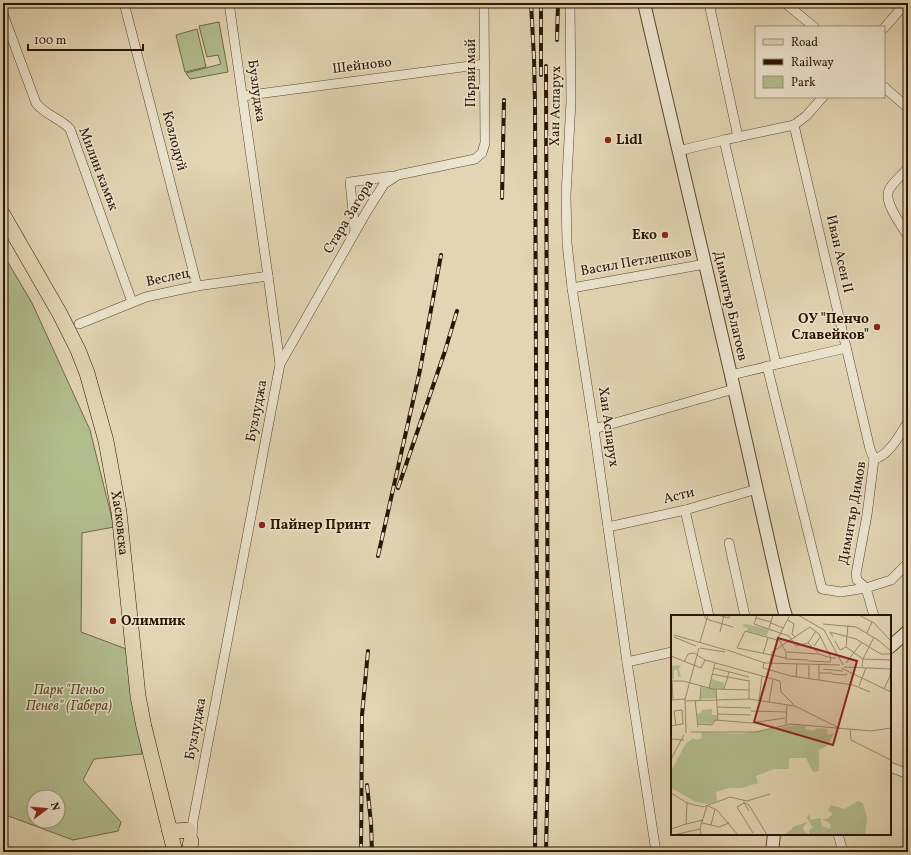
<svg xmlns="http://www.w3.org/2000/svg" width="911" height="855" font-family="Vollkorn,serif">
	<rect width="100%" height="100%" fill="#e2d5b3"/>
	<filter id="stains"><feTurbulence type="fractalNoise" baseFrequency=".005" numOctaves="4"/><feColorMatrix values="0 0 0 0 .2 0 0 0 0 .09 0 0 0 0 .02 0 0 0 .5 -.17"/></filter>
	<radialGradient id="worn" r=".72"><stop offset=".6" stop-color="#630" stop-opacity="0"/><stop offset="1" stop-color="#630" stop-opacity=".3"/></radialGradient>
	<g fill="#b2bd8e" stroke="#706847" fill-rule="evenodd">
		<path d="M219 22 228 72 190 79 186 73 221 64 218 55 207 57 199 26Z"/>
		<path d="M197 29 206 67 185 72 176 35Z"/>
		<path d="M3 254 32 303 90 430 114 527 82 533 81 632 129 650 133 668 142 754 94 759 83 780 121 822 118 831 73 840 3 814ZM34 797H58V821H34Z"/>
	</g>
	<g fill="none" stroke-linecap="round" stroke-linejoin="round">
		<g stroke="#5a442d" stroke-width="10">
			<g id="minor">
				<path d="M124 3 197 286"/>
				<path d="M570 3 571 101 566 196 567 243 572 288 594 429 627 662 656 852"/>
				<path d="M709 3 738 137"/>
				<path d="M785 3 814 27"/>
				<path d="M3 14 36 103C45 115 60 118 70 129L132 302"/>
				<path d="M884 28 906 3"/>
				<path d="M884 87 908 108"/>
				<path d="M243 96 485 64"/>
				<path d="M794 125 870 449 874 459"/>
				<path d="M724 140 776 364"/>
				<path d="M678 151 724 140 794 125 806 116 823 97"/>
				<path d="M908 168C902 175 893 182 889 190 883 202 902 226 908 236"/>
				<path d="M355 231 350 182 393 176"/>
				<path d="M572 288 705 264"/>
				<path d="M79 324 146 297 197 286 268 276"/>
				<path d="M280 364 367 211 384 184 398 175 475 159 482 153 485 143 484 3"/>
				<path d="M767 366 822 589 841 592 866 588 874 616"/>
				<path d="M731 375 846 348"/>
				<path d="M908 422C900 434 889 456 874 459L867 515 856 574 857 580 866 588 891 580 908 563"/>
				<path d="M594 429 734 389"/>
				<path d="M685 510 709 616"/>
				<path d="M608 527 685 510 757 489"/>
				<path d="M729 543 745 616"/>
				<path d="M627 662 672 652"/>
				<path d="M890 767 908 774"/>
				<path d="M838 834 843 852"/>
				<path d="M192 836 193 821 280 364 268 276 229 3"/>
			</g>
		</g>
		<g stroke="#5a442d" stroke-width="14">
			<g id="tertiary">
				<path d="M644 3 731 375 784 610 786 616"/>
				<path d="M890 647 908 631"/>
				<path d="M772 852 774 834"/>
			</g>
		</g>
		<g stroke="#2d1400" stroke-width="16">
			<g id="primary">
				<path id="s1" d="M3 215 60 314 78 350 87 373 106 441 119 512 138 696 144 727 175 852"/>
				<path d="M169 829 177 831 188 830"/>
				<path d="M189 852 191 841"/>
			</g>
		</g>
		<use href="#minor" stroke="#ece4ce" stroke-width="9"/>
		<use href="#tertiary" stroke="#ece4ce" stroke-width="12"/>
		<use href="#primary" stroke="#e2d5b3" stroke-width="15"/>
		<g stroke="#2d1400" stroke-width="4">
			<g id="rail">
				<path d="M531 3 534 58 535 102 537 637 535 852"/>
				<path d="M541 3V75"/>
				<path d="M557 40 558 3"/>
				<path d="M546 66 548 760 546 852"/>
				<path d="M502 198 504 100"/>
				<path d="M398 488 445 351 457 311"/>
				<path d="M378 556 420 370 441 255"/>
				<path d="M367 785 371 823 372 852"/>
				<path d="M361 852 362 715 368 651"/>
			</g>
		</g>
		<use href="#rail" stroke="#ece4ce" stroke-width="2.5" stroke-dasharray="8" stroke-linecap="butt"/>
	</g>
	<g fill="#8f2418" stroke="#ece4ce" stroke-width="1.5">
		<circle cx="608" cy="140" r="4"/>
		<circle cx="665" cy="235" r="4"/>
		<circle cx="877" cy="327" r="4"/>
		<circle cx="262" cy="525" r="4"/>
		<circle cx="113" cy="621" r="4"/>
	</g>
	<g text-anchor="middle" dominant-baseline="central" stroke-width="3" stroke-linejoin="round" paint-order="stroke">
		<g font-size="14" fill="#2d1400" stroke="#ece4ce">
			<text transform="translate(362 66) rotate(-7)">Шейново</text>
			<text transform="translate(471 73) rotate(-90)">Първи май</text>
			<text transform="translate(256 91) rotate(82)">Бузлуджа</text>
			<text transform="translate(556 106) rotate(-89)">Хан Аспарух</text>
			<text transform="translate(174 141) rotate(75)">Козлодуй</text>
			<text transform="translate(98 169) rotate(69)">Милин камък</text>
			<text transform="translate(349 217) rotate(-59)">Стара Загора</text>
			<text transform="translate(839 254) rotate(77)">Иван Асен II</text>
			<text transform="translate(636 262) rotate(-10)">Васил Петлешков</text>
			<text transform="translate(168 278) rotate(-12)">Веслец</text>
			<text transform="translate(730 306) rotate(77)">Димитър Благоев</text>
			<text transform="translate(257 411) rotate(-79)">Бузлуджа</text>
			<text transform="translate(608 427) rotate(82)">Хан Аспарух</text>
			<text transform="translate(679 496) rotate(-14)">Асти</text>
			<text transform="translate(853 513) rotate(-80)">Димитър Димов</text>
			<text stroke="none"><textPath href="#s1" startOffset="333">Хасковска</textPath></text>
			<text transform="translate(196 729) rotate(-79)">Бузлуджа</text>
		</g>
		<g font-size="14" font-weight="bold" fill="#2d1400" stroke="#ece4ce" text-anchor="start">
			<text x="616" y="140">Lidl</text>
			<text x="657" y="235" text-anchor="end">Еко</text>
			<text x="869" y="319" text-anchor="end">ОУ "Пенчо<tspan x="869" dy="16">Славейков"</tspan></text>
			<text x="270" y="525">Пайнер Принт</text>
			<text x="121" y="621">Олимпик</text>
		</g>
		<g font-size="14" font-style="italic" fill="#55472b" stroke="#ece4ce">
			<text x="69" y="690">Парк "Пеньо<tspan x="69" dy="16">Пенев" (Габера)</tspan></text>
		</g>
	</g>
	<g transform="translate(671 615)">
		<rect width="220" height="220" fill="#e2d5b3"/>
		<path d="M73 9 98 14 96 21 76 16 77 13 72 12ZM10 50 8 54 10 62H7L6 55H3V64L0 65V51ZM41 64 53 68V74H45V83L29 84 31 72 38 73ZM41 94V100H47V105L41 109 27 108 26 99 31 97 30 95ZM125 110 135 111 134 114 143 116 146 113 156 114 157 120 163 118 156 131 148 135V156L142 157 135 143H118V154H103L85 161 87 168 70 173H58L45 177 46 186 37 189 25 187 0 173V156L15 128 23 123 25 125 31 123 30 117 69 119ZM187 186 192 188 196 202 194 220H113L124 211 137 207 132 212 133 216 138 219V214L142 213 136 203 138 199 140 205 149 203 151 211 159 214 160 209 151 204H156L162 199 157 195 160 190 173 194Z" fill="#b2bd8e"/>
		<path fill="none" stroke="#9a886b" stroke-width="1" d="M33 0 35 4 62 12M47 0 58 3 59 0M86 0 83 9 118 21 125 31 137 28 148 39 160 43 148 19 139 12M127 0 153 15 172 50M188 0 203 8 220 26M85 3 100 7M117 5 123 9 121 19 124 22M100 8 112 13M152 9 185 12 207 25 220 36M98 13 102 0M49 17 53 0M196 18 201 7M3 20 55 35M3 22 25 31M162 22 159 17 185 24 210 39H220M107 23 106 25 74 16 66 33 115 43M164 26 169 35 175 32M29 27 37 0M137 28 145 16M143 31 150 21M175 32 192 44 220 45M175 32 177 10M29 33 54 37M56 35 94 48 169 50M116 37 148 39M92 39 97 23M0 41 30 53 34 45M115 44 137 45M115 45V37L107 23 119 0M137 46 159 47 160 43H165M13 47 17 39 23 38 34 45 109 66 110 77 123 90M93 47 92 53 120 61 182 70 199 77M99 48 101 37 139 12M175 48 191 27M173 52 220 54M191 52 192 44 203 22M43 53 78 62M170 53 220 77M152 54 172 56M148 58H161M41 59 78 66M161 59 175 60 176 58M125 62 126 49M138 64V50M148 65V50M0 66H12L42 74 78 75M1 66 2 85M188 71 195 53M38 73 44 48M45 74 47 106M53 74 58 57M213 74 219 61 220 45M78 84V65M0 85 14 84M24 85 27 112M29 85 30 71M14 86 78 84 124 91 166 112M88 86 91 61M98 87 102 64M47 92 80 93M80 96 115 97M47 99 80 100M26 109 41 110 44 105 80 108 114 103M115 109 116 90M0 111 5 110 3 96 11 95 12 109 5 110M179 114 180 125 220 145M20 117H85L120 109 200 116 220 113M15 118 14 84 28 33M0 124 13 125M0 144 13 120M0 178 16 188 32 192 59 182 76 186 99 179M72 187 78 190 96 220M37 191 46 195 67 220M78 196 73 188 66 192 82 218M31 208 48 212 58 208M15 209 32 205M40 210 44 194M0 214 15 209 16 188M7 219 29 214M30 220 29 213 36 191"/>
		<path fill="#8f2418" fill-opacity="0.15" stroke="#8f2418" stroke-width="2" d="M107 23 186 46 162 130 83 107Z"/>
		<rect width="220" height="220" fill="none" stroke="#2d1400" stroke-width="2"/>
	</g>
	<rect width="911" height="855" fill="none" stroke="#e2d5b3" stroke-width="16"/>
	<rect x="4" y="4" width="903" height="847" fill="none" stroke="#2d1400" stroke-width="2"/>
	<rect x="8" y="8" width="895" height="839" fill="none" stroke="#2d1400"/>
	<rect x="755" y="26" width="130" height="72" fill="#ece4ce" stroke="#a0917c"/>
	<rect x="763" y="39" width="20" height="6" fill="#e2d5b3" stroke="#a0917c"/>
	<text x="791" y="46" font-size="12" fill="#2d1400">Road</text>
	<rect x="763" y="59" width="20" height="6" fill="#2d1400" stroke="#a0917c"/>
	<text x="791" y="66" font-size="12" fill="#2d1400">Railway</text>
	<rect x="763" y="76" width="20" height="12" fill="#b2bd8e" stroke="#a0917c"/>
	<text x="791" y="86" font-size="12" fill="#2d1400">Park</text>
	<g transform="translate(46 809) rotate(74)"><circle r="19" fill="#ece4ce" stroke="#a0917c"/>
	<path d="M0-3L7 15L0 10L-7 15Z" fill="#8f2418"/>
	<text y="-6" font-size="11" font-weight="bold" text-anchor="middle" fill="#2d1400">N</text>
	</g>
	<path d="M28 44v6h115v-6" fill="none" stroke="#2d1400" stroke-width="2"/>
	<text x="34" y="44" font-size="12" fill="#2d1400" stroke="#ece4ce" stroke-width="3" paint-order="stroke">100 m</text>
	<rect width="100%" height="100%" filter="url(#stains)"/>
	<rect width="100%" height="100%" fill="url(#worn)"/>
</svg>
